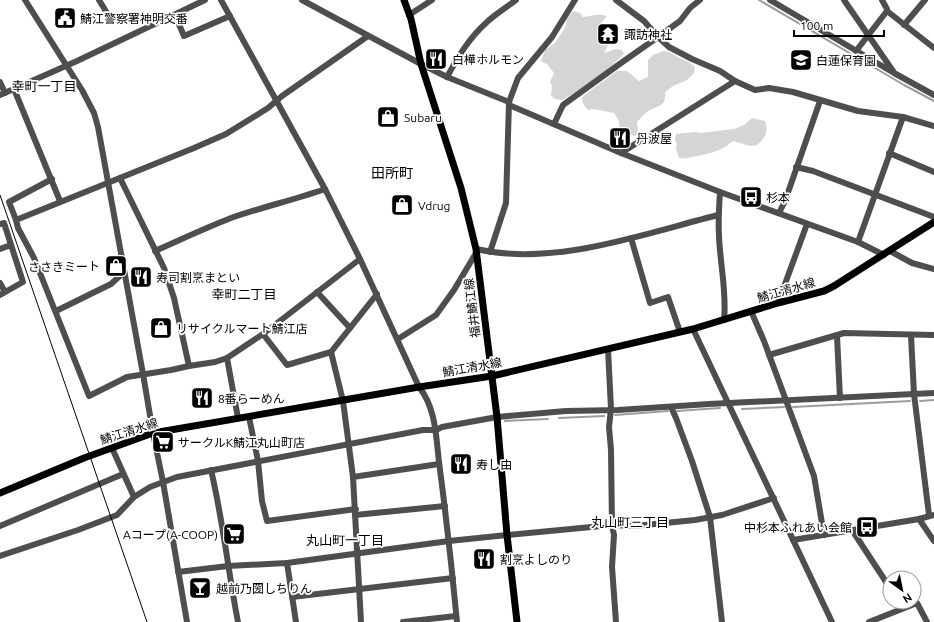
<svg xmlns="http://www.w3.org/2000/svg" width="934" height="622" font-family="Ubuntu,'Noto Sans JP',sans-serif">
	<rect width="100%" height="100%" fill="#fff"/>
	<g fill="#d5d5d5">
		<path d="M573 11 580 13 583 17C592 16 598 13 607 16 600 24 596 28 601 39L609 35 612 38 604 53 616 49 622 50 624 54 606 71 574 93 562 100 555 99 551 96 552 86 550 82 554 73 547 64 544 63 541 61 545 50 555 43 565 28 567 19Z"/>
		<path d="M664 51C672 52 673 55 680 58 686 61 690 62 695 67L694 73 687 80 673 86 665 92C667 108 656 105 647 112 643 115 640 119 637 122L638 133 635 136 632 135 619 127V121L614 113 594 109 588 110 583 104 582 98 587 93 617 71H627L639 81 648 77V60L653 55Z"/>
		<path d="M752 118 765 121C769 132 765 138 757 145L750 146 733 141C721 152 707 154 692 157 687 158 684 159 679 158L676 148 677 144 675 140 676 134 695 132 701 133 734 129 744 125Z"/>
	</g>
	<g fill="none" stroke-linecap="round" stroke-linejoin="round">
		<g stroke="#9c9c9c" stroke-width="2">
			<path d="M759 0 904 85 934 101"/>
			<path d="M920 401 934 400"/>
			<path d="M793 407 910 401"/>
			<path d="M742 409 784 407"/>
			<path d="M677 411 720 408"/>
			<path d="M615 415 668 411"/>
			<path d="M559 418 604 416"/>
			<path d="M505 421 548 419"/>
		</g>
		<g stroke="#4e4e4e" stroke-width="6">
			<path d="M25 0 82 90 94 113 98 127 143 374 153 433 163 482 187 622"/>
			<path d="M99 0 110 18"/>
			<path d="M221 0 325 189 360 259 419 387C436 408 436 437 439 462 446 515 452 569 457 622"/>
			<path d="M302 0 421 64 447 77 509 102"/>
			<path d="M616 0 644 21 658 37 669 47 692 59 720 71 735 81 755 90 769 88 793 92 858 111 903 117 934 126"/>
			<path d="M770 0 894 73 934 95"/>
			<path d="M844 0 893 71"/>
			<path d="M887 11 934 48"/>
			<path d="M175 15 184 36 230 16"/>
			<path d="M409 15 432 0"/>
			<path d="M904 25 925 0"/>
			<path d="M856 51 887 11V9L882 0"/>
			<path d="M447 77C458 57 469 38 486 23 495 14 506 8 516 0"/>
			<path d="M0 82 5 93"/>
			<path d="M14 89 60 201"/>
			<path d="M0 95 77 61 205 0"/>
			<path d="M509 105 621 153 720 192 858 242 884 255"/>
			<path d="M554 124 563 105 621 63 658 37 680 21 690 8 700 0"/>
			<path d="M621 153 735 81"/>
			<path d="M889 153 934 172"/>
			<path d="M796 167 813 171 934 217"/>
			<path d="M120 178 164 268 174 298 189 366"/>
			<path d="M720 192C719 207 718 221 719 236 720 264 727 292 724 320"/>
			<path d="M779 213 785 201 820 101"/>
			<path d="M16 220 9 202 52 179"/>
			<path d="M0 224 4 223 23 282 0 295"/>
			<path d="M631 238 650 303 668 297 680 332"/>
			<path d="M858 242 903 117"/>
			<path d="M0 249 11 245"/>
			<path d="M476 249C554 267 643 234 718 215"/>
			<path d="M155 251C180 240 205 228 231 218 262 207 294 200 325 189"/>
			<path d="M890 251 912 263 934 269"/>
			<path d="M490 252 506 203 509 102 518 78 552 37 575 0"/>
			<path d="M360 259 263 334 227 358 215 362 189 366 171 370 127 377 89 396 34 258 18 228 16 220 194 148 226 134 268 108 282 96 368 36"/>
			<path d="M0 283 5 292"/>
			<path d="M317 292 350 328"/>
			<path d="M778 303 807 224"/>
			<path d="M56 311 111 284 124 272"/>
			<path d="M751 311 764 341 814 476 824 535"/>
			<path d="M693 329 832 622"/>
			<path d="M263 334 287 365 331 352 377 294"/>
			<path d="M911 335 914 394 929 515"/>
			<path d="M837 336 840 398"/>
			<path d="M398 339 436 315 454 290 476 253"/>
			<path d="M608 349 611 409 609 427 611 450 612 525 614 535 612 567 616 622"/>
			<path d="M331 352 343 401 353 477 361 622"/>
			<path d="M769 355 844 333 934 335"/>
			<path d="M227 358 238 418"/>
			<path d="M671 407 676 418 692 461 710 517 722 622"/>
			<path d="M249 417 258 461 262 501 267 521 356 509"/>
			<path d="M112 448 134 497"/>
			<path d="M211 470C223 520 228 571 238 622"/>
			<path d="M353 477 439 464"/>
			<path d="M355 515 445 506"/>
			<path d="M919 519 934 541"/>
			<path d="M0 526 123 474"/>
			<path d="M852 530 890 588"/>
			<path d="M793 540 919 519 934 515"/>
			<path d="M0 556 78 530 117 515 134 497 150 487 177 477 423 430H436L442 427 497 417 566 411 618 410 709 404 934 393"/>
			<path d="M287 563 296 622"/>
			<path d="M178 572 228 566 287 563 449 541 507 535 612 525 635 526 695 520 722 515 774 498"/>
			<path d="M292 597 453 578"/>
			<path d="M403 622 456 616"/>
			<path d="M869 622 917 603 927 622"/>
		</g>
		<g stroke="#000" stroke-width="7">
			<path d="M404 0 411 19 421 64 461 188 476 249 497 417 507 535 517 622"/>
			<path d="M0 493 84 458 153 433 419 387 492 376 693 329 778 303 824 291 834 286 934 222"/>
		</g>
		<path stroke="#000" stroke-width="1" d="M0 195 147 622"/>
	</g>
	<defs>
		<g id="civic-square" transform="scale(1.15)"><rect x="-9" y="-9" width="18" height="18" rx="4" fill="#000" stroke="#fff"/><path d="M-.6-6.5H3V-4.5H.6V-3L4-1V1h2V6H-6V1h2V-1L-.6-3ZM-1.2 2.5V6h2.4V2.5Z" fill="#fff"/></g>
		<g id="temple-square" transform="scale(1.15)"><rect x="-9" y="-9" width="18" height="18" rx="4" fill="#000" stroke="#fff"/><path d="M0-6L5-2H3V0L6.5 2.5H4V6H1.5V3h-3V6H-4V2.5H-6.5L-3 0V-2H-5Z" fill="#fff"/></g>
		<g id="restaurant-square" transform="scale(1.15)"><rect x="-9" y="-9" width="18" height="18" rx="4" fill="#000" stroke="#fff"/><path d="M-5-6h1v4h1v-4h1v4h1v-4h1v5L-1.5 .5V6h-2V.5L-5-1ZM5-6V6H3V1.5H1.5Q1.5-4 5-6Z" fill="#fff"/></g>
		<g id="school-square" transform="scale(1.15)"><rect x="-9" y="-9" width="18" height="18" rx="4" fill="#000" stroke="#fff"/><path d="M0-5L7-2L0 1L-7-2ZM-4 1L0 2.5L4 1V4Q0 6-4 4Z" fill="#fff"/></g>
		<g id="shop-square" transform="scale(1.15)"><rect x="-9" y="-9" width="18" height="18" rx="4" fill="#000" stroke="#fff"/><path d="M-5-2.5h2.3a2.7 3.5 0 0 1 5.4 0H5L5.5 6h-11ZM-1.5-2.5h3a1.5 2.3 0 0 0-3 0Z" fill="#fff"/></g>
		<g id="bus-square" transform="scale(1.15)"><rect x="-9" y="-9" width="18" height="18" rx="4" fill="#000" stroke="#fff"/><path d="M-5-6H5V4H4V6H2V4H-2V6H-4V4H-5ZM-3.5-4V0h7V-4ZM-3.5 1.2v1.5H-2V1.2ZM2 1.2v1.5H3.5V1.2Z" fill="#fff"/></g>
		<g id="supermarket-square" transform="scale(1.15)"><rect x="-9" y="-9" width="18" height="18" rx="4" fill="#000" stroke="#fff"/><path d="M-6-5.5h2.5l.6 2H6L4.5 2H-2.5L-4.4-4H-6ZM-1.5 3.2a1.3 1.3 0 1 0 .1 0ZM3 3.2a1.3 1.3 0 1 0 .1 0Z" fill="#fff"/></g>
		<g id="bar-square" transform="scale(1.15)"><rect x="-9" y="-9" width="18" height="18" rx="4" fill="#000" stroke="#fff"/><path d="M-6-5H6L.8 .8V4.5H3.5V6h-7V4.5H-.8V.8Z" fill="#fff"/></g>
	</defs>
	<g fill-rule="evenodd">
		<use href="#civic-square" x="65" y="18"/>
		<use href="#temple-square" x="608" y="34"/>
		<use href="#restaurant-square" x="436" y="59"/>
		<use href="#school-square" x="801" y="60"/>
		<use href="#shop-square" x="388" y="117"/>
		<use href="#restaurant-square" x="620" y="138"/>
		<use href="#bus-square" x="751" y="197"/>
		<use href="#shop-square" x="402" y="205"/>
		<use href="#shop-square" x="116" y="266"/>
		<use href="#restaurant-square" x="141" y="277"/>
		<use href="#shop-square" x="161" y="328"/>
		<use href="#restaurant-square" x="202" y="398"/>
		<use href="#supermarket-square" x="163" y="442"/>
		<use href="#restaurant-square" x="461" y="464"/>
		<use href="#bus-square" x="867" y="527"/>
		<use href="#supermarket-square" x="234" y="534"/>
		<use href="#restaurant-square" x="484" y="559"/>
		<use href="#bar-square" x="200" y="588"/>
	</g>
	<g text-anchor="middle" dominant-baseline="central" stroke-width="3.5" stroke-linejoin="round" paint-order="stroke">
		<g font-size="12" fill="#000" stroke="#fff" text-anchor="start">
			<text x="80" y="18">鯖江警察署神明交番</text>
			<text x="624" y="34">諏訪神社</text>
			<text x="452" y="59">白樺ホルモン</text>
			<text x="816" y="60">白蓮保育園</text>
			<text x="404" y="117">Subaru</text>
			<text x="636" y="138">丹波屋</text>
			<text x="766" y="197">杉本</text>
			<text x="418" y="205">Vdrug</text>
			<text x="100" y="266" text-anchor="end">ささきミート</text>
			<text x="156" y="277">寿司割烹まとい</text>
			<text x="176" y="328">リサイクルマート鯖江店</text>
			<text x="218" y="398">8番らーめん</text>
			<text x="178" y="442">サークルK鯖江丸山町店</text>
			<text x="476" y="464">寿し由</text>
			<text x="852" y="527" text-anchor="end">中杉本ふれあい会館</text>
			<text x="218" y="534" text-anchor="end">Aコープ(A-COOP)</text>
			<text x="500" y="559">割烹よしのり</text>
			<text x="216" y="588">越前乃圀しちりん</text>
		</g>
		<g font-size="12" fill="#000" stroke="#fff">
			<text transform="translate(786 290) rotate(-16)">鯖江清水線</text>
			<text transform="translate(472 308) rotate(-97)">福井鯖江線</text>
			<text transform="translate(472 367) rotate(-10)">鯖江清水線</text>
			<text transform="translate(129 431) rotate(-18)">鯖江清水線</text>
		</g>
		<g font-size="13" fill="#000" stroke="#fff">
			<text x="44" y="86">幸町一丁目</text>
			<text x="244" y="294">幸町二丁目</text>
			<text x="630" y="522">丸山町三丁目</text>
			<text x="345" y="540">丸山町一丁目</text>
		</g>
		<g font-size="14" fill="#000" stroke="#fff">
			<text x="392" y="173">田所町</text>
		</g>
	</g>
	<g transform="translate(902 590) rotate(147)"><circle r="19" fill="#ffffff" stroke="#999999"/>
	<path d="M0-3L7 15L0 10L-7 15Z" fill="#000000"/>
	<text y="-6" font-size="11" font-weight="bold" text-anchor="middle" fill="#000000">N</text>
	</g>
	<path d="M794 30v6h90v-6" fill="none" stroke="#000000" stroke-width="2"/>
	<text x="800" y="30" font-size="12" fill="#000000" stroke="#ffffff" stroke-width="3" paint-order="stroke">100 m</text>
</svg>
